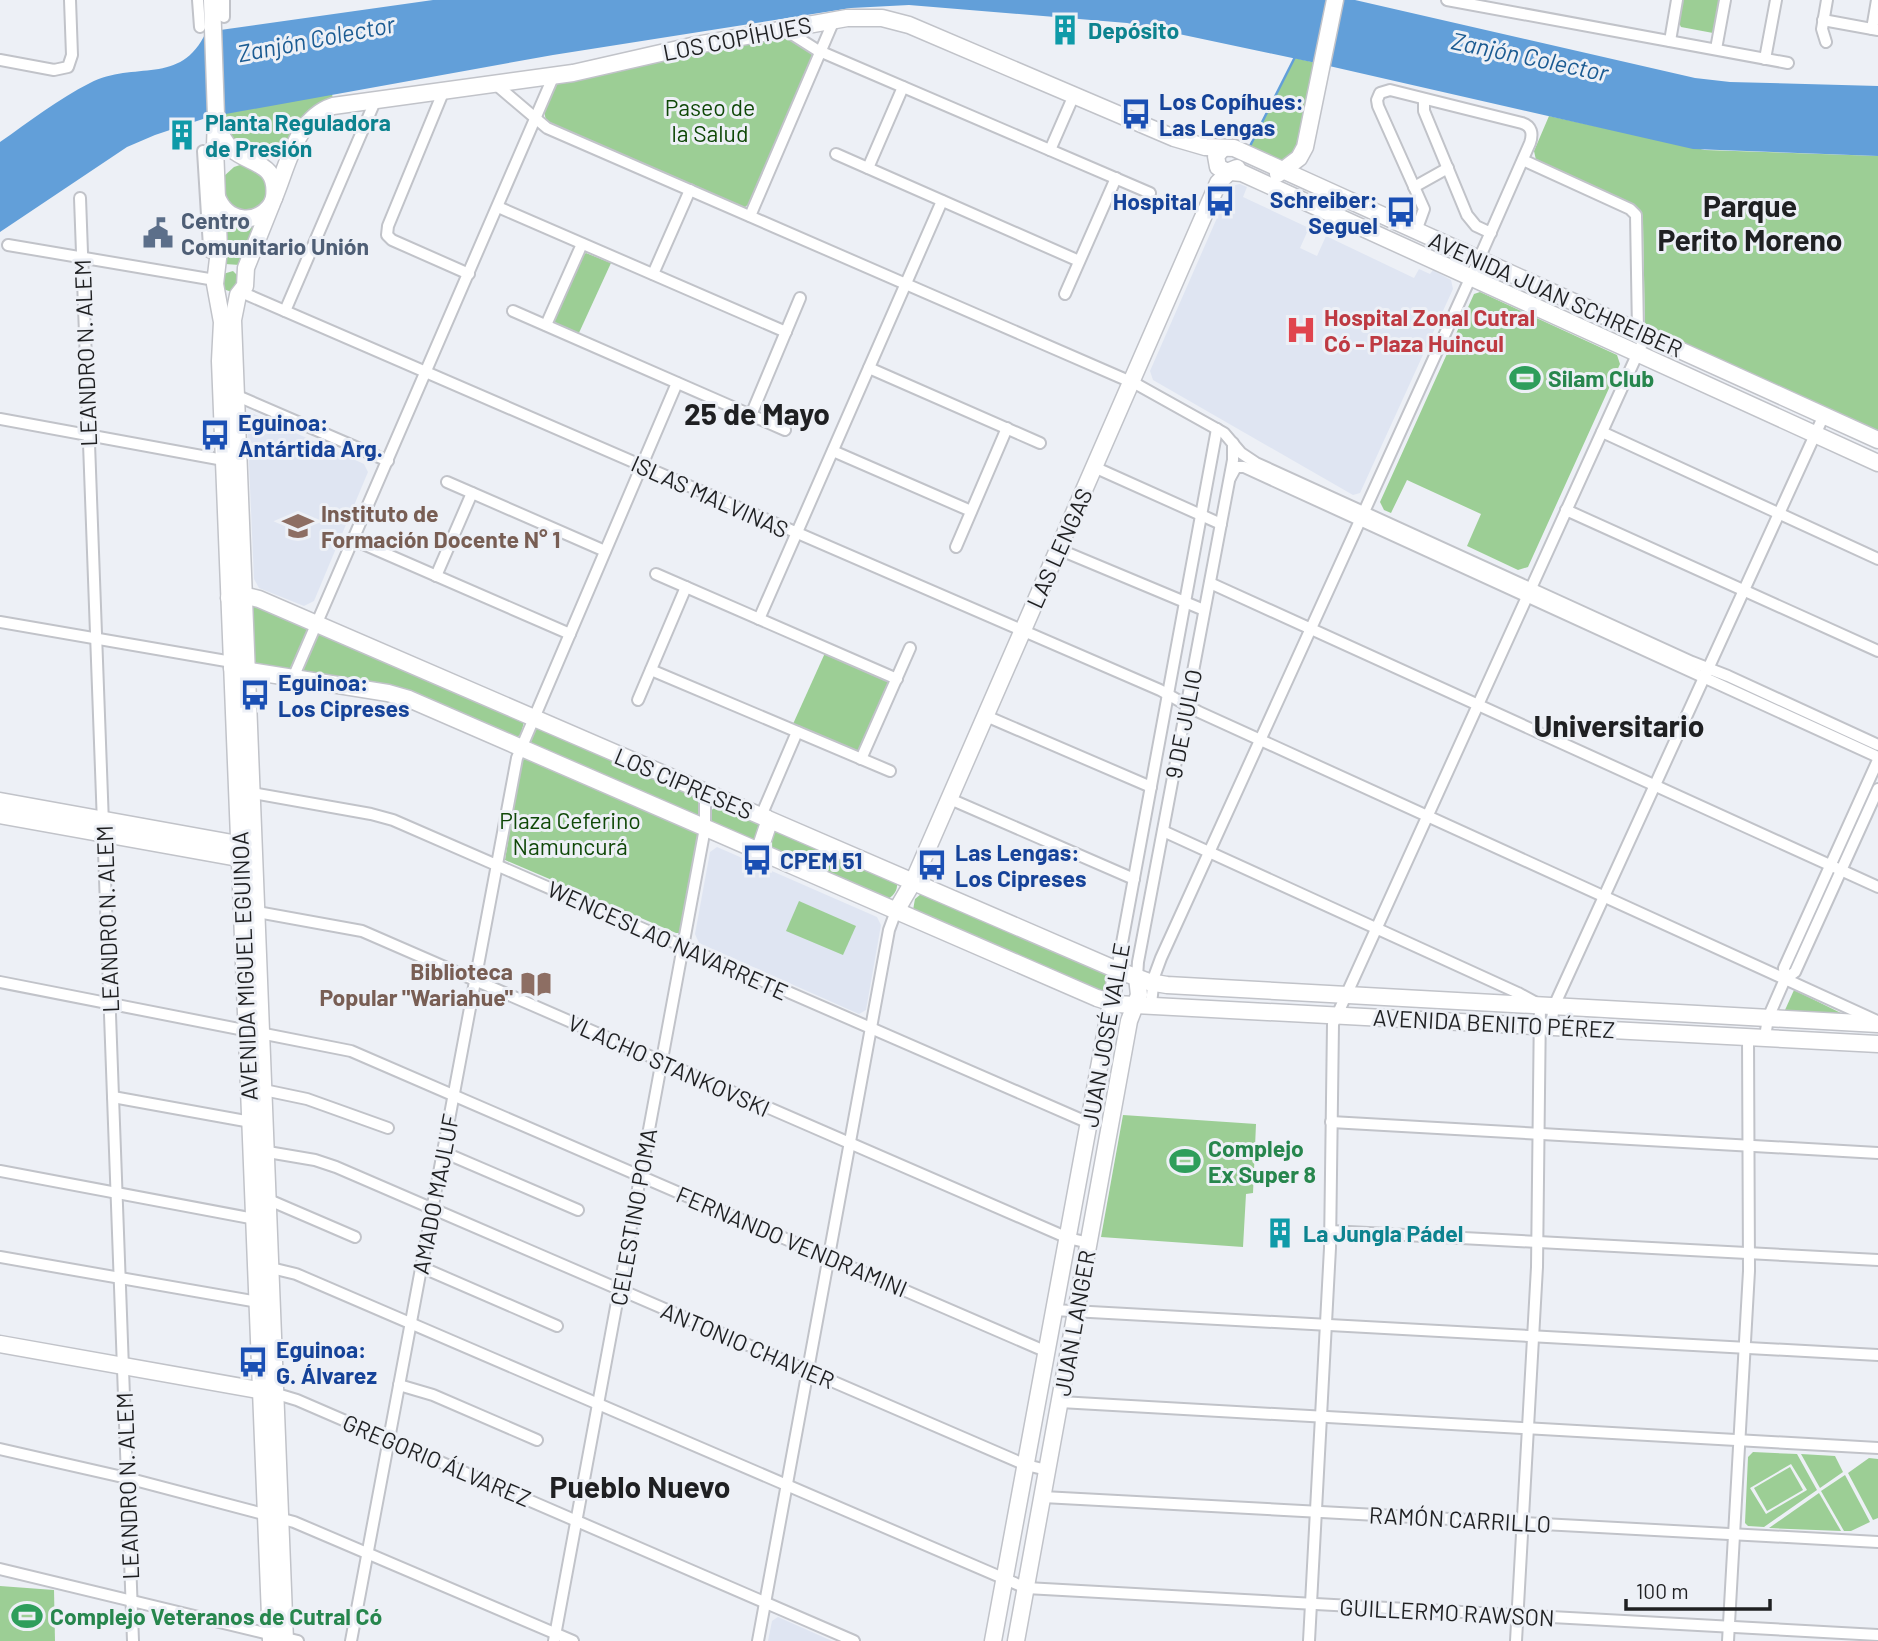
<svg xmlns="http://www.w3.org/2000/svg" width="1878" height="1641" font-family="Barlow,sans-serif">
	<rect width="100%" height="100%" fill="#edf0f6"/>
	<g fill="#dfe5f2">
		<path d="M1240 184 1247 187 1243 197 1309 228 1300 248 1317 256 1326 236 1414 278 1419 269 1430 274 1433 270 1451 280 1453 289 1360 493 1353 495 1153 380 1150 371 1231 186Z"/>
		<path d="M254 414 364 464 368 472 314 601 304 606 259 588 254 579 247 418Z"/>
		<path d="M717 847 877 917 881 925 866 1010 859 1014 699 943 695 934 710 852Z"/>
		<path d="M778 1617 832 1641H768L772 1621Z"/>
	</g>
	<g fill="#9cce95" fill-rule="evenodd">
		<path d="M1683 0H1720L1713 33 1681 27 1679 23Z"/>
		<path d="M776 36C788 37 809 46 813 57L751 202 744 208 548 123C539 111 549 88 562 81Z"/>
		<path d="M1295 58 1316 63 1298 153 1282 162 1249 149Z"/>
		<path d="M332 94 333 99C322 103 313 107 305 115 291 129 281 167 253 155 245 152 237 145 230 140L221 114Z"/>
		<path d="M1549 116 1705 150 1878 156V435L1645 327 1643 223 1639 210 1633 205 1536 160 1534 151Z"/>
		<path d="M243 164 265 173 269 200 247 215 225 203 223 177 234 167Z"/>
		<path d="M223 216 260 221 240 265 225 264Z"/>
		<path d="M586 253 611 263 578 335 558 326 554 320 583 255Z"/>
		<path d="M233 271 241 279 232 292 223 289V274Z"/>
		<path d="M1480 292 1617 355 1620 364 1528 567 1518 570 1467 546 1481 514 1407 480 1391 513 1384 510 1380 502 1474 294Z"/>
		<path d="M253 603 307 626 308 633 290 670 253 666 249 606Z"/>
		<path d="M318 632 524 722 521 734 516 738 304 672 302 669Z"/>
		<path d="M825 653 886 680 889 683 862 747 859 750H853L793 724Z"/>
		<path d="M538 728 701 796 702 810 697 816 533 748 528 742 532 731Z"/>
		<path d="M526 758 698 833 680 933H676L505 860 521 762Z"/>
		<path d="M719 805 761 822 757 842 709 822 710 811Z"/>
		<path d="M772 827 897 883C898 890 893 897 886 900L766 846Z"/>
		<path d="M921 894 1106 971 1111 977 1104 995 913 910 915 899Z"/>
		<path d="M799 901 856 926 843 955 786 931Z"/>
		<path d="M1794 990 1847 1016 1785 1010Z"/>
		<path d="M1123 1115 1256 1124 1253 1193 1246 1194 1243 1247 1101 1237Z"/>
		<path d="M1753 1452 1797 1454 1817 1490 1764 1527 1748 1526 1745 1523 1748 1457ZM1791 1464 1807 1490 1766 1514 1750 1488Z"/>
		<path d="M1801 1454 1835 1456 1843 1472 1820 1488Z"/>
		<path d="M1869 1458 1878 1459V1518L1873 1520 1848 1473Z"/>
		<path d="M1790 1467 1803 1490 1767 1511 1754 1488Z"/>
		<path d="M1845 1475 1870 1522 1851 1531H1844L1821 1491Z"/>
		<path d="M1819 1493 1841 1531 1769 1528Z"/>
		<path d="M0 1586 54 1590 55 1641H0Z"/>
	</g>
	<path fill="#629fd9" d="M433 0H1355L1695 78 1730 82 1878 86V156L1693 149 1316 63 1127 23 909 5 851 8 553 55 209 117 155 135 127 147 0 232V142C29 122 58 99 90 83 134 60 181 87 206 32Z"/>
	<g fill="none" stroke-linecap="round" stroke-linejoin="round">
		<path stroke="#629fd9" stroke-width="2.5" d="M1250 146 1296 55"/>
		<g stroke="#c1c3c9" stroke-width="14">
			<g id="street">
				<path d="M198 0 200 27"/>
				<path d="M224 0V17"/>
				<path d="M1447 0 1788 63"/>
				<path d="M1823 20 1878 30"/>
				<path d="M784 29 817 50 1150 193"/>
				<path d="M1872 29 1877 0"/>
				<path d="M1670 41 1677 0"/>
				<path d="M1826 42 1822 29 1827 0"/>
				<path d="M1716 49 1725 0"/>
				<path d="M1765 59 1776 0"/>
				<path d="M0 60 54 70 68 67 72 55 70 0"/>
				<path d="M494 83 547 128 1138 385 1224 433 1241 453 1256 463 1692 662 1728 676 1878 745"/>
				<path d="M444 90 388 226 387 235 392 240 469 274"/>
				<path d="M1424 99V111L1467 215 1476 226 1491 233"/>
				<path d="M1050 150 1074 95"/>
				<path d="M203 151 209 247 210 252 219 255"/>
				<path d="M836 154 1079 261"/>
				<path d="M1523 160 1630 209 1636 215 1638 331"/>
				<path d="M868 168 903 87"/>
				<path d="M1414 187 1448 168"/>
				<path d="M80 198 133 1641"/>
				<path d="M498 207 786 332"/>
				<path d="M750 216 834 20"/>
				<path d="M8 245 215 280"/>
				<path d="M653 274 690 190"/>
				<path d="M241 292 1160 690 1199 712 1875 1020"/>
				<path d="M1065 294 1116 178"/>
				<path d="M285 311 376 99"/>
				<path d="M513 311 785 430"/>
				<path d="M546 325 582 244"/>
				<path d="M869 368 1040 443"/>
				<path d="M233 394 388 461"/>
				<path d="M751 415 800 298"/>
				<path d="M0 419 229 461"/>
				<path d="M1602 432 1878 559"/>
				<path d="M833 451 971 511"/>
				<path d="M1094 467 1221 524"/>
				<path d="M1230 478 1236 467H1244L1878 757"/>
				<path d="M447 482 605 551"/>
				<path d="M1566 510 1878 651"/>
				<path d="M354 540 570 634"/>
				<path d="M956 547 1007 428"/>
				<path d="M1058 549 1204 610"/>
				<path d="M656 574 897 679"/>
				<path d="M436 576 472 493"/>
				<path d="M1210 583 1878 887"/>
				<path d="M759 619 942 201"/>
				<path d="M0 622 232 662"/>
				<path d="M651 670 890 771"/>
				<path d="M293 678 554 75"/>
				<path d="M638 700 686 587"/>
				<path d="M986 716 1151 787"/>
				<path d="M861 759 910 648"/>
				<path d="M247 792 371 814 393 820 1089 1123"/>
				<path d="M950 799 1134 879"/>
				<path d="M761 816 797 732"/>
				<path d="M1163 831 1518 993 1540 1005 1537 1267 1516 1641"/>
				<path d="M252 911 362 931 1068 1238 1089 1243"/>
				<path d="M1117 970 1217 429"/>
				<path d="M1137 977 1138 962 1233 460V443"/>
				<path d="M1785 979 1784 968 1878 760"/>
				<path d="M0 982 351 1051 1047 1352"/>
				<path d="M1151 1004 1154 977 1161 958 1479 259 1530 143C1533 134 1532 126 1522 123L1390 90 1380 93 1377 100 1378 106 1424 209 1416 231"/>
				<path d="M1551 1026 1554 1006 1824 415"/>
				<path d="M1765 1037 1768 1018 1785 979 1795 972 1878 789"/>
				<path d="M264 1090 307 1099 388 1128"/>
				<path d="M113 1097 251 1122"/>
				<path d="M1331 1122 1878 1153"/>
				<path d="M262 1151 315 1160 336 1167 1026 1465 1047 1470"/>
				<path d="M443 1152 578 1210"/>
				<path d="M0 1171 260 1220"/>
				<path d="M269 1200 355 1237"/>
				<path d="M1330 1231 1878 1260"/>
				<path d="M0 1257 258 1302"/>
				<path d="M267 1267 296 1274 1026 1588 1878 1635"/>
				<path d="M421 1267 557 1326"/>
				<path d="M1054 1310 1878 1355"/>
				<path d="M399 1385 433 1395 537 1440"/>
				<path d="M277 1394 297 1400 854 1641"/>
				<path d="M1060 1402 1878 1448"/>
				<path d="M0 1449 127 1478 294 1522 573 1641"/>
				<path d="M1043 1497 1878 1542"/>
				<path d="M0 1569 298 1641"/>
				<path d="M351 1641 517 758 677 383"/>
				<path d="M554 1641 705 828V792"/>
				<path d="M758 1641 889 930 896 911"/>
				<path d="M1309 1641 1330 1248 1333 1024 1646 335"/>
				<path d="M1728 1641 1749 1271 1748 1037"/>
			</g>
		</g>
		<g stroke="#c1c3c9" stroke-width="19">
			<g id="secondary">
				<path d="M212 0 216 116 215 147 219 250 215 284 222 322 220 361 271 1641"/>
				<path d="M218 125C229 172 280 150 274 198L246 268 245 286 238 295 233 320 285 1641"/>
				<path d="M1223 148 1216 156 1218 167 1227 172 1237 168"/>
				<path d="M1231 172 1242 173 1878 463"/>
				<path d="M1278 174 1299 158 1305 147 1335 0"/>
				<path d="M217 197C227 222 255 226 271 205"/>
				<path d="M274 198C288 165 296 118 333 106L573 73 696 45 847 18H882L909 25 1174 138 1205 147 1234 148 1878 440"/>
				<path d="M229 598 251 597 259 599 1117 970 1149 982 1167 985 1878 1024"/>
				<path d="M232 668 388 693 409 699 1097 998 1116 1004 1878 1044"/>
				<path d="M0 801 249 846"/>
				<path d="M0 815 249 860"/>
				<path d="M754 849 761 846 769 822 766 818"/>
				<path d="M896 911 913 882 1218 183 1229 172"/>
				<path d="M0 1344 270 1392"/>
				<path d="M993 1641 1117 970"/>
				<path d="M1016 1641 1129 1021 1139 995 1137 977"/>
			</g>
		</g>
		<use href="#street" stroke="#fff" stroke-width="10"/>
		<use href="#secondary" stroke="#fff" stroke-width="16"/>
	</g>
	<defs>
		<g id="building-bare" transform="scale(2.415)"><path d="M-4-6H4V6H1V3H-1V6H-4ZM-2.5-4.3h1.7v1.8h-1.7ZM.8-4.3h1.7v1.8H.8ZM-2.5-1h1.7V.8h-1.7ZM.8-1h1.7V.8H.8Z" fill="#0f9aa8" stroke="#edf0f6" stroke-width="2.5" paint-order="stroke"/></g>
		<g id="bus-bare" transform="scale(2.415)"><path d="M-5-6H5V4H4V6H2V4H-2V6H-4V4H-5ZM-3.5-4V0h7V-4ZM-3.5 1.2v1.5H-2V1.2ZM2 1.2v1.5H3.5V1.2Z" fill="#1a4fb4" stroke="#edf0f6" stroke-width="2.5" paint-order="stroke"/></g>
		<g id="civic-bare" transform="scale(2.415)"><path d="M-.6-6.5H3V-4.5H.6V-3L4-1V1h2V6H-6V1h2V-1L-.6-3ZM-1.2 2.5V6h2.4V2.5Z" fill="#5c6f8a" stroke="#edf0f6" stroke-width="2.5" paint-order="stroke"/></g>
		<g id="hospital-bare" transform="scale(2.415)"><path d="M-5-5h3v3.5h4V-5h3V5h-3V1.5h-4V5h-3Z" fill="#e0444e" stroke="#edf0f6" stroke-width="2.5" paint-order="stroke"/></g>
		<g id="stadium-bare" transform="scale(2.415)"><path d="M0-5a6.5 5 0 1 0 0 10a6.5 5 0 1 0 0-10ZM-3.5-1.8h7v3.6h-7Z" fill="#2e9e5b" stroke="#edf0f6" stroke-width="2.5" paint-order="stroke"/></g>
		<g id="university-bare" transform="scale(2.415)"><path d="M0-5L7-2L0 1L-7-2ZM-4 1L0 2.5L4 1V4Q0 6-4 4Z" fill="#8d6e63" stroke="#edf0f6" stroke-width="2.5" paint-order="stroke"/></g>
		<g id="library-bare" transform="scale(2.415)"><path d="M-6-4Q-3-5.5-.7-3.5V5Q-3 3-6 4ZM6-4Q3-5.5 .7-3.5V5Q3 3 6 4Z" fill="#8d6e63" stroke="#edf0f6" stroke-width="2.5" paint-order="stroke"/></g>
	</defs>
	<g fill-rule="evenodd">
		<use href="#building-bare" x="1065" y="30"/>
		<use href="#bus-bare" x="1136" y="114"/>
		<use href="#building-bare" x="182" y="135"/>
		<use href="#bus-bare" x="1220" y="201"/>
		<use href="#bus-bare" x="1401" y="212"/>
		<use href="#civic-bare" x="158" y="233"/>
		<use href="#hospital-bare" x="1301" y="330"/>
		<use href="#stadium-bare" x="1525" y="378"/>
		<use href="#bus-bare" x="215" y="435"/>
		<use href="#university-bare" x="298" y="526"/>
		<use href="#bus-bare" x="255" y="695"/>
		<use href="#bus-bare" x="757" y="860"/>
		<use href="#bus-bare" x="932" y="865"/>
		<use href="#library-bare" x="536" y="984"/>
		<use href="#stadium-bare" x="1185" y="1161"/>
		<use href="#building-bare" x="1280" y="1233"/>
		<use href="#bus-bare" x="253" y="1362"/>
		<use href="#stadium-bare" x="27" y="1616"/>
	</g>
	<g text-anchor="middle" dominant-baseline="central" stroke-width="6" stroke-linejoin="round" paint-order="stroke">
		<g font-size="23" font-weight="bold" fill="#0d838f" stroke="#edf0f6" text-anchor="start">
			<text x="1088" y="30">Depósito</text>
			<text x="205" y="122">Planta Reguladora<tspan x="205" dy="26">de Presión</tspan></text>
			<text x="1303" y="1233">La Jungla Pádel</text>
		</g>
		<g font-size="23" fill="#1f2022" stroke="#edf0f6">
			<text transform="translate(737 38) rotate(-11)">LOS COPÍHUES</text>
			<text transform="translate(1556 294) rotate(24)">AVENIDA JUAN SCHREIBER</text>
			<text transform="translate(85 353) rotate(-92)">LEANDRO N. ALEM</text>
			<text transform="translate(710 496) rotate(24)">ISLAS MALVINAS</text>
			<text transform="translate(1059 548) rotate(-66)">LAS LENGAS</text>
			<text transform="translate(1183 724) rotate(-79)">9 DE JULIO</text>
			<text transform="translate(684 783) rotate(23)">LOS CIPRESES</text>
			<text transform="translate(107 919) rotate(-92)">LEANDRO N. ALEM</text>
			<text transform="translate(668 940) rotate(24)">WENCESLAO NAVARRETE</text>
			<text transform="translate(244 966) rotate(-92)">AVENIDA MIGUEL EGUINOA</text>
			<text transform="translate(1494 1023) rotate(3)">AVENIDA BENITO PÉREZ</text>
			<text transform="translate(1105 1035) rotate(-80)">JUAN JOSÉ VALLE</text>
			<text transform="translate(669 1065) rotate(24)">VLACHO STANKOVSKI</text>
			<text transform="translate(435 1194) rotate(-79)">AMADO MAJLUF</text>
			<text transform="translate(633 1217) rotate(-80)">CELESTINO POMA</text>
			<text transform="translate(792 1241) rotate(23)">FERNANDO VENDRAMINI</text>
			<text transform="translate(1074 1323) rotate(-80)">JUAN LANGER</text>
			<text transform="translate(748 1345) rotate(23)">ANTONIO CHAVIER</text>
			<text transform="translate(437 1460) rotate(23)">GREGORIO ÁLVAREZ</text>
			<text transform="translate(127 1486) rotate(-92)">LEANDRO N. ALEM</text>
			<text transform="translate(1460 1519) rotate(3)">RAMÓN CARRILLO</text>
			<text transform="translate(1447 1612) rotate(3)">GUILLERMO RAWSON</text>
		</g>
		<g font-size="23" font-weight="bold" fill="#164399" stroke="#edf0f6" text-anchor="start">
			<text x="1159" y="101">Los Copíhues:<tspan x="1159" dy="26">Las Lengas</tspan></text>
			<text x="1378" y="199" text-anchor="end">Schreiber:<tspan x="1378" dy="26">Seguel</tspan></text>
			<text x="1197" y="201" text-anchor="end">Hospital</text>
			<text x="238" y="422">Eguinoa:<tspan x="238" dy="26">Antártida Arg.</tspan></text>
			<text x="278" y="682">Eguinoa:<tspan x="278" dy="26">Los Cipreses</tspan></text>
			<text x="955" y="852">Las Lengas:<tspan x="955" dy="26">Los Cipreses</tspan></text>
			<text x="780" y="860">CPEM 51</text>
			<text x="276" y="1349">Eguinoa:<tspan x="276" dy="26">G. Álvarez</tspan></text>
		</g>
		<g font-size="23" fill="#0f4807" stroke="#edf0f6">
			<text x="710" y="107">Paseo de<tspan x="710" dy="26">la Salud</tspan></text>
			<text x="570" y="820">Plaza Ceferino<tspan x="570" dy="26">Namuncurá</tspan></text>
		</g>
		<g font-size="23" font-weight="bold" fill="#4e5e75" stroke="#edf0f6" text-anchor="start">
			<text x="181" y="220">Centro<tspan x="181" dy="26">Comunitario Unión</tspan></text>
		</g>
		<g font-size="23" font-weight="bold" fill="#be3a42" stroke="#edf0f6" text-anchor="start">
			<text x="1324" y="317">Hospital Zonal Cutral<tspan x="1324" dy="26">Có - Plaza Huincul</tspan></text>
		</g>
		<g font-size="23" font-weight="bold" fill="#27864d" stroke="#edf0f6" text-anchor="start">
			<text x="1548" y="378">Silam Club</text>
			<text x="1208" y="1148">Complejo<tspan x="1208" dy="26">Ex Super 8</tspan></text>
			<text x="50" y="1616">Complejo Veteranos de Cutral Có</text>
		</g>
		<g font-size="23" font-weight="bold" fill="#785e54" stroke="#edf0f6" text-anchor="start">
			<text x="321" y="513">Instituto de<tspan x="321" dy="26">Formación Docente N° 1</tspan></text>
			<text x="513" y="971" text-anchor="end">Biblioteca<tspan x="513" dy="26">Popular "Wariahue"</tspan></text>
		</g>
		<g font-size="24" font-style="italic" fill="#1b5b92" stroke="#edf0f6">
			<text transform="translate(316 38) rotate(-11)">Zanjón Colector</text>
			<text transform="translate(1530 56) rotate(12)">Zanjón Colector</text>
		</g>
		<g font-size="30" font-weight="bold" fill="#1f2022" stroke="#edf0f6">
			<text x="1750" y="205">Parque<tspan x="1750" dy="34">Perito Moreno</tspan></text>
			<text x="757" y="413">25 de Mayo</text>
			<text x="1619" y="725">Universitario</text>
			<text x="640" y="1486">Pueblo Nuevo</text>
		</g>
	</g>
	<path d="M1626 1599v10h144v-10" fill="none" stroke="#1f2022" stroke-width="3.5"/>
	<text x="1636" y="1599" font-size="21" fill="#1f2022" stroke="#edf0f6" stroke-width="5" paint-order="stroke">100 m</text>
</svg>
